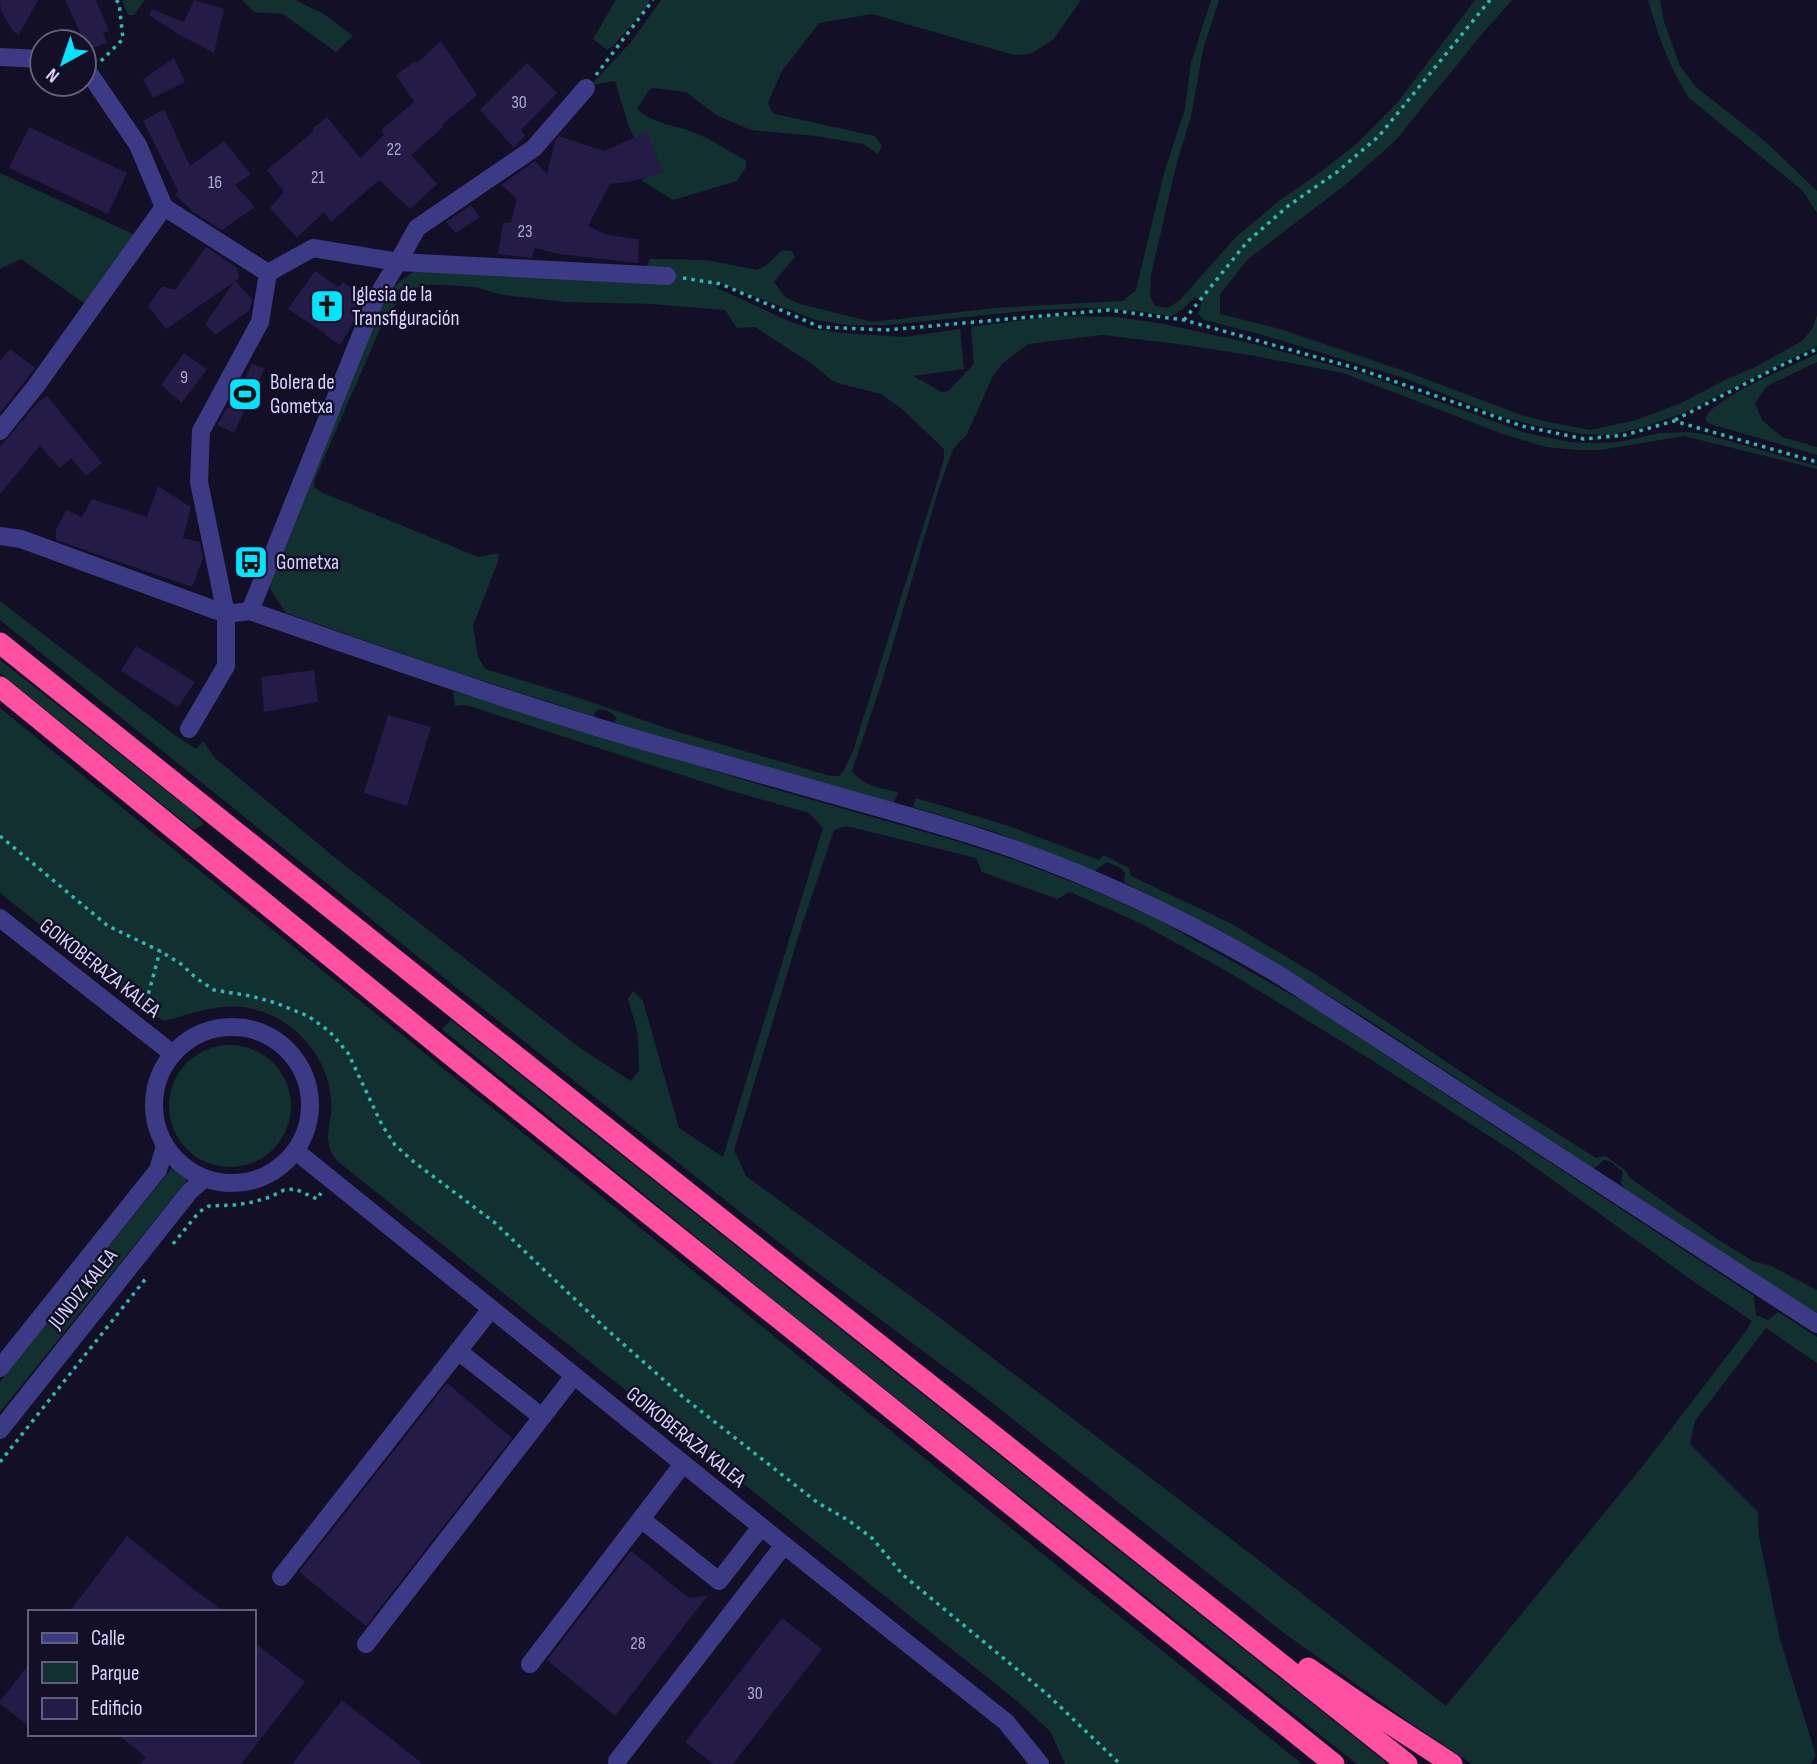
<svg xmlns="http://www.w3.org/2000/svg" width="1817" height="1764" font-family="'Sofia Sans Condensed',sans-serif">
	<rect width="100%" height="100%" fill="#130f26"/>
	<g fill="#12302f" fill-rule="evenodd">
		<path d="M122 0H145L134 15H128Z"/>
		<path d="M242 0H295L324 14 353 36 336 52 283 14 254 12Z"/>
		<path d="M616 0H650L646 8 613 46 607 50 593 39Z"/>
		<path d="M661 0H1081L1053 40 1030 54 1014 55 872 14 819 23 782 71 768 102 771 111 775 114 875 136 882 146 878 154 863 144 816 136 751 130 716 115 686 92 653 88 649 90 637 109C655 126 681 125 702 136 718 143 730 153 746 160V167L737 181 673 200 641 180 652 175 629 127 615 81 591 85 631 42Z"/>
		<path d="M1211 0H1219L1203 50 1191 117 1177 162 1151 275 1150 296 1155 306 1168 308 1180 300 1236 237 1280 200 1322 171 1356 144 1398 102 1475 0H1512L1482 34 1395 141 1345 185 1248 259 1220 294V314L1280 329 1410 373 1521 415 1548 422 1590 430 1636 420 1679 404 1727 379 1755 367 1802 341 1812 329 1817 315V346L1681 414 1644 427 1610 435 1582 434 1538 426 1499 416 1404 378 1259 334 1204 320 1198 314 1202 302 1195 297 1183 309 1171 316 1137 311 1086 308 1036 310 887 325H847L816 320 720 283 717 288 791 322 812 329 843 333 904 337 960 329 964 369 913 376 942 392 948 391 974 364 971 327 1055 316 1118 317 1164 324 1258 345 1364 374 1526 433 1570 442 1596 443 1619 442 1659 433 1689 432 1708 435 1817 466V469L1684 436 1600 450H1578L1546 447 1503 434 1343 373 1255 356 1186 345 1102 335 1028 344 1002 364 993 376 967 434 953 449 938 491 883 678 852 771C862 786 883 788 899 793L893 803 615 723 616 717C611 712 604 708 597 710L593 716 455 672 286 613 270 589 273 564 387 295C397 284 404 276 418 270L640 281 650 259 707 260 757 270 767 265 782 250 792 251 795 257 774 282 785 297 800 304 872 322 995 308 1123 301 1136 290 1164 173 1185 109 1191 63ZM443 285 475 287 503 295 566 302 652 304 725 310 737 328 755 327 812 364 834 382 881 394 902 409 944 449V459L935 489 853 751 844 770 839 776H831L678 732 567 694 485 669 478 657 473 626 498 561 499 553 478 557 321 492 314 487 315 479 380 329C390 312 400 293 419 287 426 284 436 285 443 285Z"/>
		<path d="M1648 0H1660L1664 22 1680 66 1697 88 1766 142 1817 191V213L1803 191 1689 98C1669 67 1658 35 1648 0Z"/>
		<path d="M0 173 135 235 87 305 21 259 0 269Z"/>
		<path d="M1817 354V362L1767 386 1755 403 1762 420 1782 437 1817 447V455L1717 426 1708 423 1705 419C1712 398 1794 365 1817 354Z"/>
		<path d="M0 601 172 733 196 749 203 741 214 757 333 856 580 1048 631 1081 639 1071 638 1034 628 999 633 991 643 1001 679 1128 723 1157 823 828 809 813 725 789 466 705 455 706 453 691 767 787 953 840 1015 860 1095 891 1157 919 1306 1003 1754 1296 1756 1315 1768 1320 1778 1312 1817 1337V1363L1766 1328 1695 1421 1690 1444 1758 1512 1759 1536 1780 1639 1816 1756 1810 1764H1472L1405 1719 1284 1633 986 1398 810 1267 458 989 0 620ZM846 826 976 858 982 872 1057 899 1070 892 1142 924 1230 973 1370 1059 1514 1152 1697 1284 1752 1321 1746 1331 1642 1467 1446 1706 1264 1564 927 1308 746 1176 734 1150 801 928 834 830Z"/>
		<path d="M0 660 191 810 204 824 194 830 0 673Z"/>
		<path d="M0 708C433 1061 868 1412 1302 1764H1065L1050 1731 1017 1701 337 1161C319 1137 334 1124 331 1099 327 1046 276 1001 223 1007 203 1009 183 1016 164 1021L151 1013 0 893Z"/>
		<path d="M916 798 1006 825 1099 860 1104 855 1129 868 1131 876 1230 923 1315 974 1493 1093 1596 1158 1606 1156 1626 1171 1630 1178 1720 1241 1753 1261 1771 1266 1817 1290V1314L1627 1190 1621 1184 1623 1172 1611 1162 1604 1160 1595 1168 1591 1167 1370 1021 1273 961 1209 925 1125 883 1124 879 1125 873 1121 868 1107 862 1095 871 992 831 913 807Z"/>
		<path d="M451 1020 1388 1764H1357L1290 1711 789 1313 442 1029Z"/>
		<circle cx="230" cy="1106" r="61"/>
		<path d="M172 1168 187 1180 0 1412V1382Z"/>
	</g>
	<g fill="#241b47">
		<path d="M0 0H38L18 36 11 28 1 11Z"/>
		<path d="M65 0H96L109 31 103 33 107 43 88 50Z"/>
		<path d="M194 0 224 9 214 53 180 35 149 15 152 9 184 22Z"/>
		<path d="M441 41 477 95 441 126 443 127 411 155 437 184 410 209 379 180 331 222 324 212 297 238 270 208 284 192 267 170 314 131 312 129 327 117 360 158 384 135 381 130 414 102 396 75 415 61 417 63Z"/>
		<path d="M174 58 185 82 153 98 143 79Z"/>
		<path d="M527 63 557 93 521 130 525 136 514 148 480 110Z"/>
		<path d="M164 109 190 166 224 141 251 174 235 185 255 207 222 230 193 212 175 195 178 191 143 121Z"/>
		<path d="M29 127 127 173 108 214 9 168Z"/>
		<path d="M647 132 663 172 634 181 610 184 588 226 608 235 639 239 638 263 559 254 535 248 532 258 498 254 503 223 511 222 517 199 501 185 535 161 547 174 555 141 559 136 604 151Z"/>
		<path d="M471 205 480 217 456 233 446 222Z"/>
		<path d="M206 247 237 268 239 278 235 281 252 299 250 310 215 335 205 324 234 282 166 329 148 306 162 286 175 290Z"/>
		<path d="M315 271 338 287 343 282 364 297 353 323 340 345 325 335 326 334 288 309Z"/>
		<path d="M10 349 35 368 0 413V361Z"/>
		<path d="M184 353 207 369 182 403 161 385Z"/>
		<path d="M252 364 265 368 234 433 217 425 227 408H230Z"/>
		<path d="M47 396 102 463 86 476 71 458 60 468 40 446 0 494V447L39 401Z"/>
		<path d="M158 486 191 507 183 538 200 542 203 558 192 587 56 540V530L66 510 82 517 92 499 147 517Z"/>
		<path d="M136 646 195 682 178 707 121 671Z"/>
		<path d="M314 670 318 702 264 712 261 677Z"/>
		<path d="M388 715 431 727 407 806 364 793Z"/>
		<path d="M447 1383 512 1438 366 1626 299 1572Z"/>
		<path d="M127 1536 192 1588 225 1612H69Z"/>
		<path d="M631 1551 689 1598 708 1595 615 1716 547 1660Z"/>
		<path d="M782 1618 822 1649 733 1764H713L685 1742Z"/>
		<path d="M254 1642 305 1682 241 1764H140L146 1757 117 1734H254Z"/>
		<path d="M30 1663V1727L0 1704V1701Z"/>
		<path d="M342 1700 423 1764H292Z"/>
	</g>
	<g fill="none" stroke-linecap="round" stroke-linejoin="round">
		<g stroke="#2fb8b0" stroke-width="3.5" stroke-dasharray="3.5 5" stroke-linecap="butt">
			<path d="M101 61 123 39 119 3 116 0"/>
			<path d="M596 75 653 0"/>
			<path d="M683 278 721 284 820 327 886 330 1109 310 1184 320 1359 369 1522 426 1584 439 1625 435 1674 421 1817 462"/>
			<path d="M1184 320 1247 242 1288 206 1337 172 1379 136 1490 0"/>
			<path d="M1675 420 1776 368 1817 349"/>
			<path d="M0 836 108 926 160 951 181 964 196 978 214 990 251 996 276 1003 308 1016 329 1031 348 1053 382 1125 395 1145 414 1162 494 1222 603 1326 683 1397 818 1503 848 1520 872 1538 903 1575 1048 1695 1120 1764"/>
			<path d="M144 1010 160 951"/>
			<path d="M173 1244 199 1212 209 1206 235 1205 253 1202 270 1197 284 1190 295 1189 317 1199 321 1193"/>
			<path d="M0 1462 147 1277"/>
		</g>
		<g stroke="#3d3a85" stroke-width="18">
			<path d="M0 57 42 59"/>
			<path d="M84 71 89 73 138 145 164 207 268 273 313 248 398 262 667 276"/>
			<path d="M0 431 36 386 164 207"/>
			<path d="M0 536 21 539 226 614 250 611C378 655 506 701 637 739 711 760 785 781 859 802 923 820 987 838 1049 862 1129 893 1206 931 1281 976L1817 1324"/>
			<path d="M250 611 375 300 398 262 417 228 534 148 586 88"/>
			<path d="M189 729 226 666V614L199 482 201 431 260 322 268 273"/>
			<path d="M0 918 173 1054"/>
			<circle cx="232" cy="1105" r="78"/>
			<path d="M297 1152 784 1545 1006 1722 1040 1764"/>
			<path d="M458 1351 542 1417"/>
			<path d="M0 1368 158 1170 165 1146"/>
			<path d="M0 1430 190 1191 204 1179"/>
			<path d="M641 1519 719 1581 761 1527"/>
			<path d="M281 1577 491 1309"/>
			<path d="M366 1644 574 1376"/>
			<path d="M530 1664 683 1464"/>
			<path d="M617 1761 784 1545"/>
		</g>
		<g stroke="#ff4fa3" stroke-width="21">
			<path d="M0 643 468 1018 1407 1764"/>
			<path d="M0 687 457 1060 1334 1764"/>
			<path d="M1308 1668 1366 1708 1452 1764"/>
		</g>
	</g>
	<defs>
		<g id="church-square" transform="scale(1.75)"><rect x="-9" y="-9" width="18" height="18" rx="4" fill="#00e5ff" stroke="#130f26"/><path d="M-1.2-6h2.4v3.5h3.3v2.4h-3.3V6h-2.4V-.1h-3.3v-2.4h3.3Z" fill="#111"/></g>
		<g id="stadium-square" transform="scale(1.75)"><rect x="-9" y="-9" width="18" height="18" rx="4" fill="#00e5ff" stroke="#130f26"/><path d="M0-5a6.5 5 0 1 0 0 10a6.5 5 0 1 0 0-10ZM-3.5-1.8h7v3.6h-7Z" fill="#111"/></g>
		<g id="bus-square" transform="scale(1.75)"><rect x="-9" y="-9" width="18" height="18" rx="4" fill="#00e5ff" stroke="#130f26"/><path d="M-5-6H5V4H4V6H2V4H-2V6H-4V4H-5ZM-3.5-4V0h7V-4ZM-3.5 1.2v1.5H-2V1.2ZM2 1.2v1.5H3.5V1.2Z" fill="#111"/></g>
	</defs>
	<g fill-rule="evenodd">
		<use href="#church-square" x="327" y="306"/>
		<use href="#stadium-square" x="245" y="394"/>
		<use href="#bus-square" x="251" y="562"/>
	</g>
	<g text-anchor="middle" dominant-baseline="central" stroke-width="5" stroke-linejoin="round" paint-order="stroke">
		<g font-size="18" fill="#aca6d1">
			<text x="519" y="102">30</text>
			<text x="394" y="149">22</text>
			<text x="318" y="177">21</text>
			<text x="215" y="182">16</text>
			<text x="525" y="231">23</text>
			<text x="184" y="377">9</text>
			<text x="638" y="1643">28</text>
			<text x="755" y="1693">30</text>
		</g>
		<g font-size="21" fill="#d9d4ff" stroke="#130f26" text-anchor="start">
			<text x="352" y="294">Iglesia de la<tspan x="352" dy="24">Transfiguración</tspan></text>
			<text x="270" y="382">Bolera de<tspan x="270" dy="24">Gometxa</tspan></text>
			<text x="276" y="562">Gometxa</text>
		</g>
		<g font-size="21" fill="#d9d4ff" stroke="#130f26">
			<text transform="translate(100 968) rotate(38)">GOIKOBERAZA KALEA</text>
			<text transform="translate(83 1289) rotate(-51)">JUNDIZ KALEA</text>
			<text transform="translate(686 1437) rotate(39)">GOIKOBERAZA KALEA</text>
		</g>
	</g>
	<rect x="28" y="1610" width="228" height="126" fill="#130f26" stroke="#625e7d" stroke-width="2"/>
	<rect x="42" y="1633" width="35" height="10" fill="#3d3a85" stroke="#625e7d" stroke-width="2"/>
	<text x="91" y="1645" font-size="21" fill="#d9d4ff">Calle</text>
	<rect x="42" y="1662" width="35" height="21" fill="#12302f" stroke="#625e7d" stroke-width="2"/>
	<text x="91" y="1680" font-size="21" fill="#d9d4ff">Parque</text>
	<rect x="42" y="1698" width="35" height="21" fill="#241b47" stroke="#625e7d" stroke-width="2"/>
	<text x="91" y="1715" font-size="21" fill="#d9d4ff">Edificio</text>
	<g transform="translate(63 63) rotate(220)"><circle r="33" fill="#130f26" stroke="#625e7d" stroke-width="2"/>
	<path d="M0-5L12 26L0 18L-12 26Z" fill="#00e5ff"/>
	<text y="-10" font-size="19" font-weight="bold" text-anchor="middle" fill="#d9d4ff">N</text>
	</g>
</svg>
